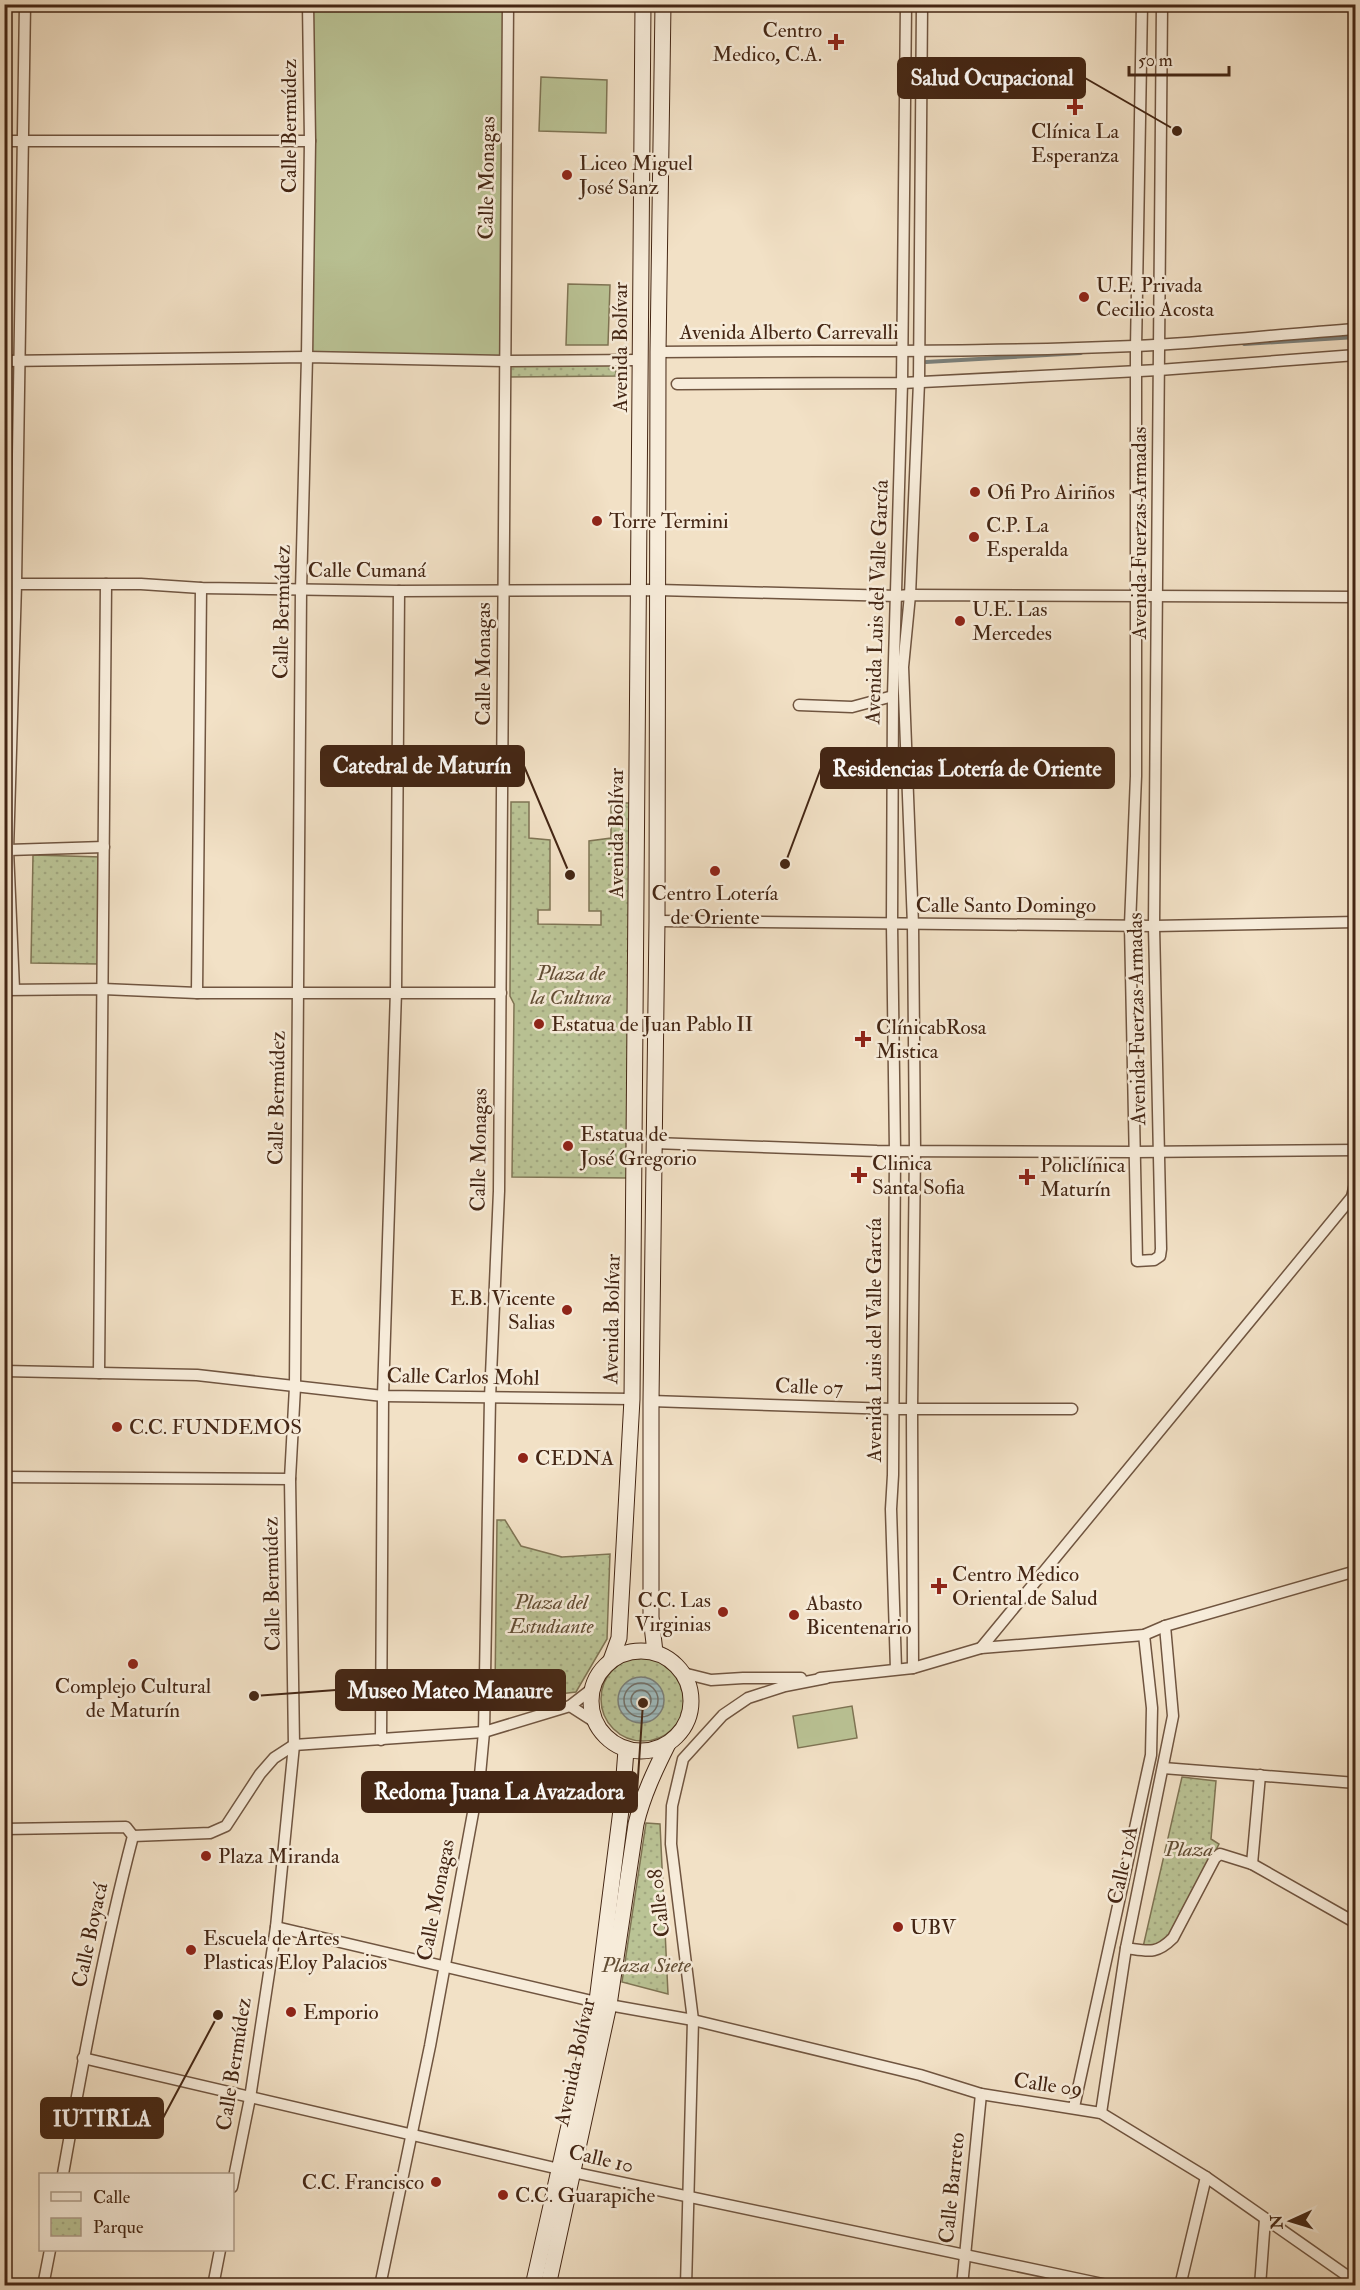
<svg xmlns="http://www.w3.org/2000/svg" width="1360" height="2290" font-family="'IM FELL Double Pica',serif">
	<defs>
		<pattern id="park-dots" width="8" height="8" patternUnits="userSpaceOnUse" patternTransform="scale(1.5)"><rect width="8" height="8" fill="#bac395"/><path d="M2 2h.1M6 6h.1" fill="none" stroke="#a1a780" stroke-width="1.8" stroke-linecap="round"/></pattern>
		<pattern id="water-rules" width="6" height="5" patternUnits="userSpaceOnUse" patternTransform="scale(1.5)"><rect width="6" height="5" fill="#9ebbbe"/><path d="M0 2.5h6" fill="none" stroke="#829899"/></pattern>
	</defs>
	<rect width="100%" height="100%" fill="#f2e1c6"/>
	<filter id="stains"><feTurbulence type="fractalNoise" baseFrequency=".00333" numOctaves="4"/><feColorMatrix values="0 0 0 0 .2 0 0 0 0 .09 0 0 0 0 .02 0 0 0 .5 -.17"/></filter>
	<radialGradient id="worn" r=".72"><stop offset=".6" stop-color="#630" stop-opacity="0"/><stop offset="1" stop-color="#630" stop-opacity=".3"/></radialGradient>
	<g fill="#bac395" stroke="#7f7454" stroke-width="1.5">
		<path d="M310 5H508L504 361 307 357Z"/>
		<path d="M541 77 607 80 606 133 539 131Z"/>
		<path d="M568 284 610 285 608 345H566Z"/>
		<path d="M852 1706 857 1738 798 1748 793 1716Z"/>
	</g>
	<g fill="url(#park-dots)" stroke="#7f7454" stroke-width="1.5">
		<path d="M616 360V376L504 377V361Z"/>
		<path d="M511 802H529V838L550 840V910H538V924L601 925V911H589V841L611 838V803H633L627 1178 512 1177 514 1004 510 996Z"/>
		<path d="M33 855 101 857 99 964 31 963Z"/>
		<path d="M497 1520H505L521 1546 562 1557 610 1554 607 1639 576 1692 508 1700 495 1691Z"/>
		<circle cx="643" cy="1699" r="42"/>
		<path d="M1182 1777 1216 1781 1211 1839 1219 1844 1172 1935 1153 1948 1143 1947Z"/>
		<path d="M646 1823 660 1824 668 1994 622 1982Z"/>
	</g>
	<circle fill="url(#water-rules)" stroke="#7a7f7a" stroke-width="1.5" cx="641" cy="1700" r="23"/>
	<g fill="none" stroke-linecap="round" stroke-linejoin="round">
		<g stroke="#717069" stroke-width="1.5">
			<circle cx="641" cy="1700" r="17"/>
			<circle cx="641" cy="1700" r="10"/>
		</g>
		<g stroke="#7a7f7a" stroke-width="4">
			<path d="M1244 344 1356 337"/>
			<path d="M926 362 1081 353"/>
		</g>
		<g stroke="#705540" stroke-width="13">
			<g id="street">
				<path d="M1142 4 1136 348V776L1130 925 1137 1261 1154 1260 1160 1256 1161 1249 1154 926 1162 4"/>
				<path d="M4 141H310"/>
				<path d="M658 352C817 350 976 353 1134 346 1208 343 1282 334 1356 329"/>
				<path d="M4 361 307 357 504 361 640 360"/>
				<path d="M677 384 902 383 1159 370 1356 355"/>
				<path d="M4 584H141L201 588 399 591 658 590 897 596 910 595 1356 597"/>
				<path d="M799 705 852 707 893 696"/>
				<path d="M8 850 104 847"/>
				<path d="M657 921 1154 926 1356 922"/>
				<path d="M14 989 8 850 16 584 25 4"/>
				<path d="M4 990 103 989 197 993H501"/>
				<path d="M197 993 201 588"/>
				<path d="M654 1143 877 1151 1134 1152 1356 1150"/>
				<path d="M1356 1179 1352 1197 1356 1214"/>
				<path d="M4 1371 197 1375 383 1396 632 1399"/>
				<path d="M99 1373 106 584"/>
				<path d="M651 1401 893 1409H1072"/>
				<path d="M4 1477 290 1479"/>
				<path d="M981 1648 1352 1197"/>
				<path d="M913 1668 912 1409 915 1151 913 925 903 667 910 595 919 382 922 4"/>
				<path d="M896 1669 891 1509 893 1475 895 1151 892 924 893 696 902 383 906 4"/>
				<path d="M683 1673 711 1680 743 1678H801"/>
				<path d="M820 1678 913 1668 981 1648 1144 1635 1165 1626 1356 1571"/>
				<path d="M570 1706 595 1722"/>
				<path d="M381 1740 383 1396 396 991 399 591"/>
				<path d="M1163 1768 1356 1783"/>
				<path d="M4 1829 126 1827 133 1836C104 1947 83 2061 63 2174"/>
				<path d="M133 1836 210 1833 226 1826 260 1774 274 1758 294 1745 484 1732 570 1706 592 1689"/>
				<path d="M1252 1864 1260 1775"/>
				<path d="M276 1927 609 2005 693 2020 920 2075 981 2094 1101 2113 1206 2177 1356 2282"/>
				<path d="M1126 1948C1148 1951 1156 1955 1173 1938L1215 1858 1220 1854 1252 1864 1356 1923"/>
				<path d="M83 2058 572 2172 1112 2286"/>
				<path d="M1074 2107 1151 1755 1152 1708 1144 1635"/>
				<path d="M1101 2113 1126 1948 1173 1716 1165 1626"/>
				<path d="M232 2187 250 2098 276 1927 294 1745 290 1479 295 1387 301 590 307 357 310 141 308 4"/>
				<path d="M43 2286 50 2250"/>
				<path d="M213 2286 220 2250"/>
				<path d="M380 2286 430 2046 480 1775 484 1732 490 1398 499 1191 508 4"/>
				<path d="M686 2286 693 2020 671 1844 672 1806 683 1759 723 1715 748 1698 785 1686 826 1678"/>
				<path d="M962 2286 981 2094"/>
				<path d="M1180 2286 1206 2177"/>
				<path d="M1260 2286 1265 2219"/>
			</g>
		</g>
		<g stroke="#442614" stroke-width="17">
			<g id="secondary">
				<circle cx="641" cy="1701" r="50"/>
				<path d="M655 1652 651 1617V1401L657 921 658 352 663 4"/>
				<path d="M611 1660 619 1638 632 1399 643 4"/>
				<path d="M533 2286 597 2001 622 1802 626 1750"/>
				<path d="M548 2286 609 2005 636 1824C643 1795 655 1770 668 1744"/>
			</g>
		</g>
		<use href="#street" stroke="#f7ecda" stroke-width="10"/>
		<use href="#secondary" stroke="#f7ecda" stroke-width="15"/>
	</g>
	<g fill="#8f2418" stroke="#f7ecda" stroke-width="2">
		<path d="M833 33h6v6h6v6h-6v6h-6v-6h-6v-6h6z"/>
		<path d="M1072 98h6v6h6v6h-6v6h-6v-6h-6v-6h6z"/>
		<circle cx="567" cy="175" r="6"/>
		<circle cx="1084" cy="297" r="6"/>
		<circle cx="975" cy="492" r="6"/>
		<circle cx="597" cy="521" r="6"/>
		<circle cx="974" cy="537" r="6"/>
		<circle cx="960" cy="621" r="6"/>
		<circle cx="715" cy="871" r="6"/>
		<circle cx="539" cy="1024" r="6"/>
		<path d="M860 1030h6v6h6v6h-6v6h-6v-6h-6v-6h6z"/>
		<circle cx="568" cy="1146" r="6"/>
		<path d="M856 1166h6v6h6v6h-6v6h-6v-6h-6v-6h6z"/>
		<path d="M1024 1168h6v6h6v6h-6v6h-6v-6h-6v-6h6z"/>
		<circle cx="567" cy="1310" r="6"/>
		<circle cx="117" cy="1427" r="6"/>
		<circle cx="523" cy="1458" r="6"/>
		<path d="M936 1577h6v6h6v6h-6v6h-6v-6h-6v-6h6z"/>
		<circle cx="723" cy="1612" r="6"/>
		<circle cx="794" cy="1615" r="6"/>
		<circle cx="133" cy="1664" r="6"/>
		<circle cx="206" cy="1856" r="6"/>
		<circle cx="898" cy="1927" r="6"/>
		<circle cx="191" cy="1950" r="6"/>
		<circle cx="291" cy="2012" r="6"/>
		<circle cx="436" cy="2182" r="6"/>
		<circle cx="503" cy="2195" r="6"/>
	</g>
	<g text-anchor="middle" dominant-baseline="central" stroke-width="5" stroke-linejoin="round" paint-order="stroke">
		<g font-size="21" fill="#442614" stroke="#f7ecda" text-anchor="start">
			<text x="822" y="30" text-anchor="end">Centro<tspan x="822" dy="24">Medico, C.A.</tspan></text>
			<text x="1075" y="131" text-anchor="middle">Clínica La<tspan x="1075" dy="24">Esperanza</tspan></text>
			<text x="579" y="163">Liceo Miguel<tspan x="579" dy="24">José Sanz</tspan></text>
			<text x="1096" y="285">U.E. Privada<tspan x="1096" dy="24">Cecilio Acosta</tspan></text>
			<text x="987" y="492">Ofi Pro Airiños</text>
			<text x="609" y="521">Torre Termini</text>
			<text x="986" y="525">C.P. La<tspan x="986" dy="24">Esperalda</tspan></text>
			<text x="972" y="609">U.E. Las<tspan x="972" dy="24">Mercedes</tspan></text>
			<text x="715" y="893" text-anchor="middle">Centro Lotería<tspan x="715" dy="24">de Oriente</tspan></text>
			<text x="551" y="1024">Estatua de Juan Pablo II</text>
			<text x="876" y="1027">ClínicabRosa<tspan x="876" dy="24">Mistica</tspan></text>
			<text x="580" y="1134">Estatua de<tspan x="580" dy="24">José Gregorio</tspan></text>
			<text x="872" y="1163">Clinica<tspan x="872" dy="24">Santa Sofia</tspan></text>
			<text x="1040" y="1165">Policlínica<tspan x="1040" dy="24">Maturín</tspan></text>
			<text x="555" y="1298" text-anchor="end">E.B. Vicente<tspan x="555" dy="24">Salias</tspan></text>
			<text x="129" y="1427">C.C. FUNDEMOS</text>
			<text x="535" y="1458">CEDNA</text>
			<text x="952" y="1574">Centro Medico<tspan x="952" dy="24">Oriental de Salud</tspan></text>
			<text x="711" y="1600" text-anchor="end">C.C. Las<tspan x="711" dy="24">Virginias</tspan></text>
			<text x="806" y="1603">Abasto<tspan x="806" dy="24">Bicentenario</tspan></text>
			<text x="133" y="1686" text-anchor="middle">Complejo Cultural<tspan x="133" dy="24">de Maturín</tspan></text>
			<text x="218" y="1856">Plaza Miranda</text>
			<text x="910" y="1927">UBV</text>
			<text x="203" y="1938">Escuela de Artes<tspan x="203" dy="24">Plasticas Eloy Palacios</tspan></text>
			<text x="303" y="2012">Emporio</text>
			<text x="424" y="2182" text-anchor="end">C.C. Francisco</text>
			<text x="515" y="2195">C.C. Guarapiche</text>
		</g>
		<g font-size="21" fill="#442614" stroke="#f7ecda">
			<text transform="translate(289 126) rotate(-90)">Calle Bermúdez</text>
			<text transform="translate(487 178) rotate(-89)">Calle Monagas</text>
			<text x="789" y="332">Avenida Alberto Carrevalli</text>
			<text transform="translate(620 347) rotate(-90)">Avenida Bolívar</text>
			<text transform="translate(1139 533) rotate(-90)">Avenida Fuerzas Armadas</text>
			<text x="367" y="570">Calle Cumaná</text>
			<text transform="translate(877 602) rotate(-88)">Avenida Luis del Valle García</text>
			<text transform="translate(282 612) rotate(-89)">Calle Bermúdez</text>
			<text transform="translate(483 664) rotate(-90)">Calle Monagas</text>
			<text transform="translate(616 833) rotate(-90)">Avenida Bolívar</text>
			<text x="1006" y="905">Calle Santo Domingo</text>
			<text transform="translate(1137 1019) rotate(-91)">Avenida Fuerzas Armadas</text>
			<text transform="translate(277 1098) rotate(-89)">Calle Bermúdez</text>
			<text transform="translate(479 1150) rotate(-89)">Calle Monagas</text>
			<text transform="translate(612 1319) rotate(-89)">Avenida Bolívar</text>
			<text transform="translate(874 1340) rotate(-90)">Avenida Luis del Valle García</text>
			<text transform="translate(463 1377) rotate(1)">Calle Carlos Mohl</text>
			<text transform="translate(809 1387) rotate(2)">Calle 07</text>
			<text transform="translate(272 1584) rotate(-91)">Calle Bermúdez</text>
			<text transform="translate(1123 1865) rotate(-78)">Calle 10A</text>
			<text transform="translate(436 1900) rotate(-79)">Calle Monagas</text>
			<text transform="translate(659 1903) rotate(-97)">Calle 08</text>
			<text transform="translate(90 1935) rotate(-78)">Calle Boyacá</text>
			<text transform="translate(575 2062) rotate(-78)">Avenida Bolívar</text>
			<text transform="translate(234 2064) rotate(-81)">Calle Bermúdez</text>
			<text transform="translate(1048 2085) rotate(8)">Calle 09</text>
			<text transform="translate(601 2159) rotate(13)">Calle 10</text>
			<text transform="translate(952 2188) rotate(-84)">Calle Barreto</text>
		</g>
		<g font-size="21" font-style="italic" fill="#624d34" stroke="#f7ecda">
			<text x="571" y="973">Plaza de<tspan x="571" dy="24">la Cultura</tspan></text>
			<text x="551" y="1602">Plaza del<tspan x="551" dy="24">Estudiante</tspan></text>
			<text x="1189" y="1849">Plaza</text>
			<text x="646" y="1965">Plaza Siete</text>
		</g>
	</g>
	<path fill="none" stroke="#442614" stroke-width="2" d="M1177 131L1085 78M570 875L524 766M785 864L821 768M254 1696L336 1690M643 1703L637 1792M218 2015L163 2118"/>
	<g fill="#442614" stroke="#f7ecda" stroke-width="2">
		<circle cx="1177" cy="131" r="6"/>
		<circle cx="570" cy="875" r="6"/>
		<circle cx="785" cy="864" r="6"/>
		<circle cx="254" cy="1696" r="6"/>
		<circle cx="643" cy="1703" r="6"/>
		<circle cx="218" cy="2015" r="6"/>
	</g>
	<g fill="#442614" stroke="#442614" stroke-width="2">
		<rect x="898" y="58" width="187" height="40" rx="6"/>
		<rect x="321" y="746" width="203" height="40" rx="6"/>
		<rect x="821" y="748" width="293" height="40" rx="6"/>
		<rect x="336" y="1670" width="229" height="40" rx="6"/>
		<rect x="362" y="1772" width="275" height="40" rx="6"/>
		<rect x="41" y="2098" width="122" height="40" rx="6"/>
	</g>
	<g font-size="22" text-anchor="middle" font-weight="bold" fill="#fff">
		<text x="992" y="85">Salud Ocupacional</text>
		<text x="422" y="773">Catedral de Maturín</text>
		<text x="967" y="776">Residencias Lotería de Oriente</text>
		<text x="450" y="1698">Museo Mateo Manaure</text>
		<text x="499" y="1799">Redoma Juana La Avazadora</text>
		<text x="102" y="2126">IUTIRLA</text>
	</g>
	<rect width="1360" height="2290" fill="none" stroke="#f2e1c6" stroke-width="24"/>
	<rect x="6" y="6" width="1348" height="2278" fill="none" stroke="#442614" stroke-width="3"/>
	<rect x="12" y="12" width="1336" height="2266" fill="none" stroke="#442614" stroke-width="1.5"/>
	<rect x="39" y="2173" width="195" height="78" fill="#f7ecda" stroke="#af9d8b" stroke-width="1.5"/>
	<rect x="51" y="2192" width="30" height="9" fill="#f7ecda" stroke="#af9d8b" stroke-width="1.5"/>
	<text x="93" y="2203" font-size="18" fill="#442614">Calle</text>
	<rect x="51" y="2218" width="30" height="18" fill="url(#park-dots)" stroke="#af9d8b" stroke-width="1.5"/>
	<text x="93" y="2233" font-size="18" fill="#442614">Parque</text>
	<g transform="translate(1291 2221) rotate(266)" stroke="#f7ecda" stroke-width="4.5" paint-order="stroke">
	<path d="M0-4.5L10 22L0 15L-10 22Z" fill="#442614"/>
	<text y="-9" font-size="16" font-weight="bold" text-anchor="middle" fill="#442614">N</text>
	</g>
	<path d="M1129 66v9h100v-9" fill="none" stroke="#442614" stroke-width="3"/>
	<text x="1138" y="66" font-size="18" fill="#442614" stroke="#f7ecda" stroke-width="4.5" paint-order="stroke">50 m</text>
	<rect width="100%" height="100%" filter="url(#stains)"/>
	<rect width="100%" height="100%" fill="url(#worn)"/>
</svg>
